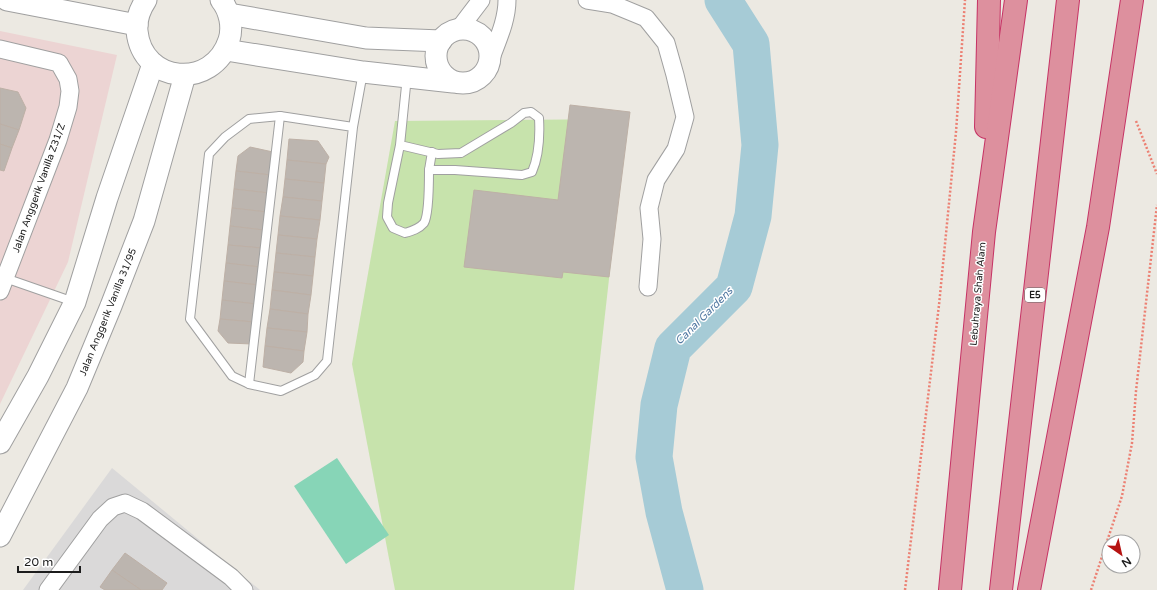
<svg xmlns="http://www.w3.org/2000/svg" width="1157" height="590" font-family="'Varela Round',sans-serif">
	<rect width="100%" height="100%" fill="#ece9e2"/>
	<path fill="#dad9d9" d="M112 468 260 590H23Z"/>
	<path fill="#ecd4d3" d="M0 31 117 55 68 262 0 404Z"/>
	<path fill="#c7e3ac" d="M627 119 574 590H395L352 364 395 121Z"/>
	<path fill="#87d5b7" d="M337 458 389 535 346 564 294 486Z"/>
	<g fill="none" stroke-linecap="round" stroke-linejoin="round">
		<path stroke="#a6cbd6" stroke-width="37" d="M685 590 664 512 654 457 659 405 673 348 734 287 753 216 760 145 751 44 723 0"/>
	</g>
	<g fill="#bcb5af" stroke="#bdb0a6">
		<path d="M0 88 18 92 26 108 19 130 0 124Z"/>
		<path d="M570 105 630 112 609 277 563 272 562 278 464 267 474 190 558 200Z"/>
		<path d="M0 124 19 130 12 148 0 144Z"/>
		<path d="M289 139 318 141 329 157 326 164 287 160Z"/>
		<path d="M0 144 12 148 4 171 0 170Z"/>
		<path d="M250 147 273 152 271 175 236 171 238 156Z"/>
		<path d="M287 160 326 164 324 183 285 179Z"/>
		<path d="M236 171 271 175 269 193 234 189Z"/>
		<path d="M285 179 324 183 322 201 283 197Z"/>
		<path d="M234 189 269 193 267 212 232 208Z"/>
		<path d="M283 197 322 201 320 220 280 216Z"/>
		<path d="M232 208 267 212 264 230 230 226Z"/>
		<path d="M280 216 320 220 317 239 278 235Z"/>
		<path d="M230 226 264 230 262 248 228 245Z"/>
		<path d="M278 235 317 239 315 257 276 253Z"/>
		<path d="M228 245 262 248 260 267 226 263Z"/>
		<path d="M276 253 315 257 313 276 274 272Z"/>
		<path d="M226 263 260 267 258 285 224 281Z"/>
		<path d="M274 272 313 276 311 295 272 290Z"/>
		<path d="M224 281 258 285 256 304 222 300Z"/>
		<path d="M272 290 311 295 308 314 270 309Z"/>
		<path d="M222 300 256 304 254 322 220 319Z"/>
		<path d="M270 309 308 314 307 332 267 328Z"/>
		<path d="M220 319 254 322 252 344 228 343 218 331Z"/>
		<path d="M267 328 307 332 304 351 265 346Z"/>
		<path d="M265 346 304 351 303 362 291 373 263 367Z"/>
		<path d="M125 553 167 583 162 590H141L112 570Z"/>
		<path d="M112 570 141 590H105L100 587Z"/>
	</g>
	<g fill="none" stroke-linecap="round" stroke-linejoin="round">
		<g stroke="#a0a0a0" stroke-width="10">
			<g id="service">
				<path d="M353 127 280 116 249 119 225 137 209 154 190 319 232 376 249 384 281 391 315 375 327 361 353 127 363 72"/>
				<path d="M400 145 438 154 461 153 511 123 524 113 531 112 539 118C540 136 539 156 532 172L522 175 455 170H429C429 181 429 215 424 223 419 229 412 231 405 233L393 228 387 217 388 203 400 145 407 76"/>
				<path d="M429 170 432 152"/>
				<path d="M5 278 74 302"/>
				<path d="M249 384 280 116"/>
			</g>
		</g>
		<g stroke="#a0a0a0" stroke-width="19">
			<g id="minor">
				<path d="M587 0 612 4 646 18 666 43 675 75 685 117 676 149 656 180 649 208 652 239 648 287"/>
				<path d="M459 29 481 0"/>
				<path d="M0 49 59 63 68 79 70 91 68 107 58 140 0 291"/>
				<path d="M491 58C498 39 507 20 507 0"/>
				<path d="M48 590 100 519 113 507 125 503 142 511 231 577 244 590"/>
			</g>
		</g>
		<g stroke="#a0a0a0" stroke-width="23">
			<g id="tertiary">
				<path d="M7 0 137 25"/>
				<path d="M146 0C140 9 136 20 137 31 142 84 213 90 229 40 233 27 230 11 221 0"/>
				<path d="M229 14 366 38 441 41"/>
				<circle cx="463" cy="56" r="27"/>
				<path d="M226 50 363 72 453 82"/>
				<path d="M0 443 38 376 75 302 107 198 153 64"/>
				<path d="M0 536 77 388 111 306 144 221 185 75"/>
			</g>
		</g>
		<g stroke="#c63365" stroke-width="24">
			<g id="motorway">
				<path d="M986 127 989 0"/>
				<path d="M950 590 984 232 1016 0"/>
				<path d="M1001 590 1068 0"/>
				<path d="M1029 590 1098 227 1132 0"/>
			</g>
		</g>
		<g stroke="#ec8073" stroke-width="2.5" stroke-dasharray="2 2" stroke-linecap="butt">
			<path d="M1136 121 1157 174"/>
			<path d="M905 590 939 305 956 132 965 0"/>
			<path d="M1091 590 1122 496 1132 443 1136 391 1157 205"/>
		</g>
		<use href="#service" stroke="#fff" stroke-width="8"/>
		<use href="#minor" stroke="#fff" stroke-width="17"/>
		<use href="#tertiary" stroke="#fff" stroke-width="21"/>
		<use href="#motorway" stroke="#dd909e" stroke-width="22"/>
	</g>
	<g text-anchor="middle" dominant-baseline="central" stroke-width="3" stroke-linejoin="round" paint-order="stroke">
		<rect fill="#fff" stroke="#606060" stroke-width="1" x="1025" y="288" width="20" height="14" rx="3"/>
		<g font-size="9" font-weight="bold" fill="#1c1c1c">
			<text x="1035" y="295">E5</text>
		</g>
		<g font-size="10" fill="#1c1c1c" stroke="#fff">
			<text transform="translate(39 188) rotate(-70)">Jalan Anggerik Vanilla Z31/Z</text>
			<text transform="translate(978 294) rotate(-85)">Lebuhraya Shah Alam</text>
			<text transform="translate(108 312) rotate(-68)">Jalan Anggerik Vanilla 31/95</text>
		</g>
		<g font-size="11" font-style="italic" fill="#5279a2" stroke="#fff">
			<text transform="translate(704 316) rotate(-45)">Canal Gardens</text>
		</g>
	</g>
	<g transform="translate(1121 554) rotate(146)"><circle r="19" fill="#ffffff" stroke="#a4a4a4"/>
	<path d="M0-3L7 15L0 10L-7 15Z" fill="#b61312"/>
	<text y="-6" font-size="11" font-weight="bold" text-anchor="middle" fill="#1c1c1c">N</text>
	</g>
	<path d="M18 566v6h62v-6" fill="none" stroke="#1c1c1c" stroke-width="2"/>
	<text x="24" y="566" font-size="12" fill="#1c1c1c" stroke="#ffffff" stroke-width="3" paint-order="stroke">20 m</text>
</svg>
